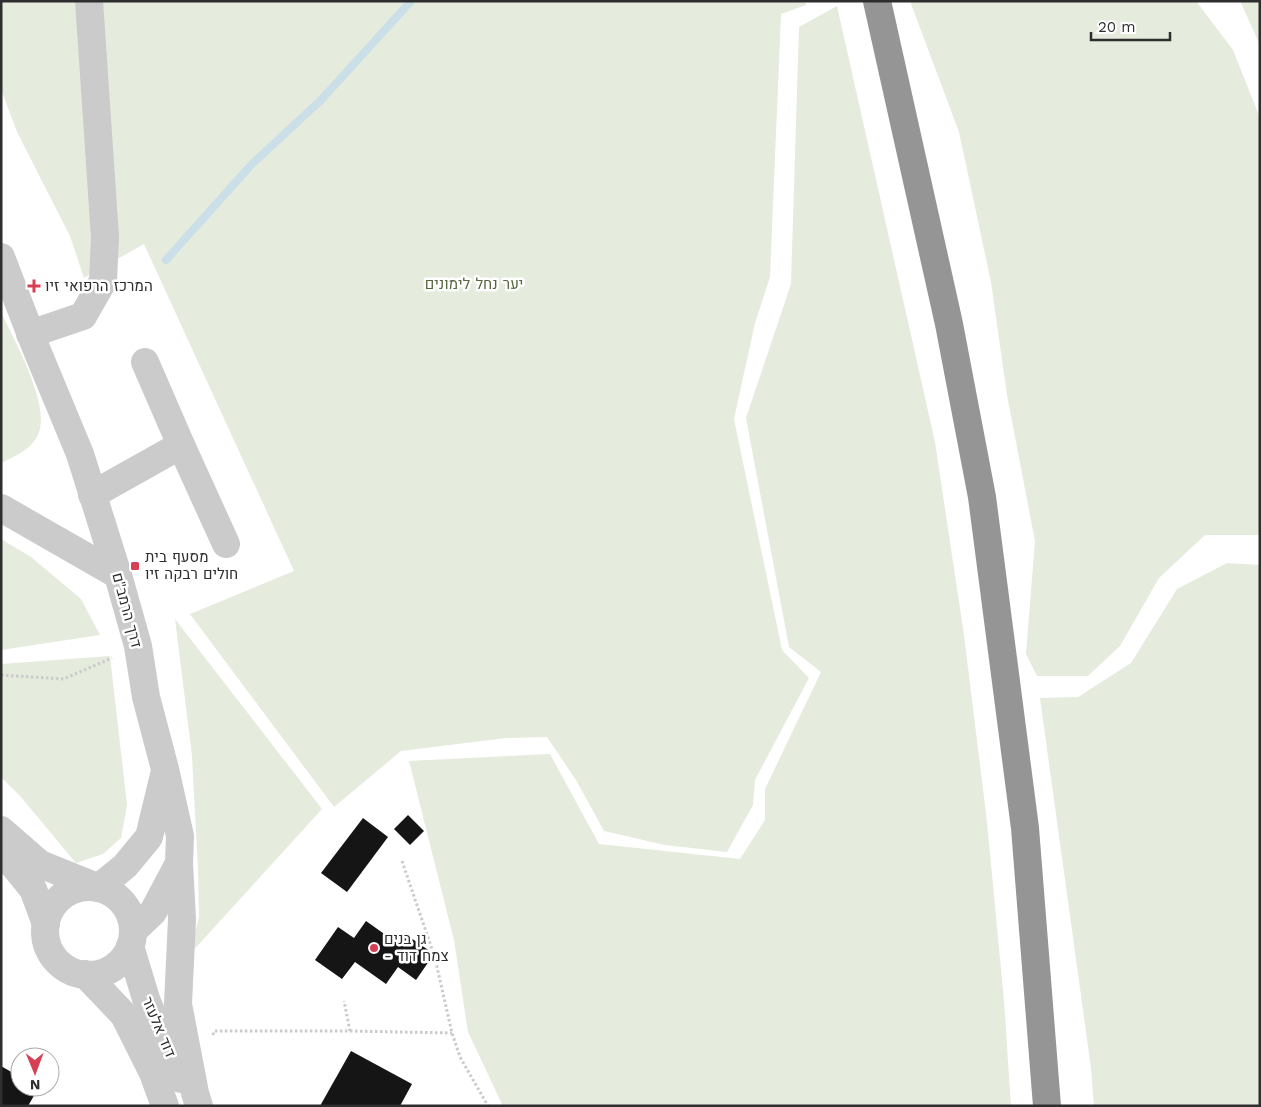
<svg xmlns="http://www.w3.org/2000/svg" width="1261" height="1107" font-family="'Work Sans',Heebo,sans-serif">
	<rect width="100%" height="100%" fill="#fff"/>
	<g fill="#e5ebdd">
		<path d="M1 1H805L806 5 781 14 770 277 755 323 734 419 782 650 809 678 755 780 753 805 727 852 665 845 604 831 576 780 547 737 506 738 401 751 334 807 190 614 294 571 144 244 84 278 70 236 17 132 1 89Z"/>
		<path d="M910 1H1196L1233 50 1260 118V535H1205L1159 578 1120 646 1088 676H1037L1026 654 1035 541 1007 395 991 282 959 132Z"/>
		<path d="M1240 1H1260V45Z"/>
		<path d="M837 6 935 442 964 635 987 822 1004 1001 1011 1106H503L468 1032 454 940 409 761 550 754 599 844 740 859 765 820V789L821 672 789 647 746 418 791 284 799 27Z"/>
		<path d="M1 312C14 340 52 407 38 435 31 450 15 456 1 463Z"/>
		<path d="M1 539 31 557 81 599 100 635 1 650Z"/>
		<path d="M1227 563 1260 565V1106H1094L1091 1068 1040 698 1078 697 1131 663 1177 589Z"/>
		<path d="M175 619 322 809 189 955 199 917 198 868 192 756Z"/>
		<path d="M110 656 127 805 121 838 103 854 76 863 21 797 1 777V664Z"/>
	</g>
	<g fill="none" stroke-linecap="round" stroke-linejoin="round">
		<path stroke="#cbdfe9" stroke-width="8" d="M166 260 252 164 321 100 411 1"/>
	</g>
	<g fill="#151515">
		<path d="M408 815 424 831 410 845 394 829Z"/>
		<path d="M363 818 388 837 347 892 321 873Z"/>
		<path d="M366 921 397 943 404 933 434 954 416 980 398 967 386 984 355 962 342 979 315 960 338 927 354 938Z"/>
		<path d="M351 1051 412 1084 400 1106H320Z"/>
		<path d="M1 1066 20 1077V1087H39L28 1106H1Z"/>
	</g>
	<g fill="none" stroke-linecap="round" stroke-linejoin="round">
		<g stroke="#cbcbcb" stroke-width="3" stroke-dasharray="2.5 2.5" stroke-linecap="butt">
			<path d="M1 675 64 679 112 658"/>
			<path d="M402 861 435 958 452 1033 460 1057 488 1106"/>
			<path d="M350 1031 452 1033"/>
			<path d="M213 1035 214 1031H350L344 1001"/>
		</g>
		<g stroke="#cbcbcb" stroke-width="28">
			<path d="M1 257 36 348 80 454 118 575 138 646 146 697 165 769 180 836 179 863 153 912 133 931"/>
			<path d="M30 334 83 316 103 281 105 237 89 1"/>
			<path d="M145 362 181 445"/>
			<path d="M92 495 181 445 226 544"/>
			<path d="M1 508 118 575"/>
			<path d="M1 830 40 864 97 887"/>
			<path d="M1 850 33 889 46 924"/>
			<path d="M179 863 182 919 178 1004 195 1093 199 1106"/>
			<circle cx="89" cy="931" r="44"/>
			<path d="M98 888 125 866 149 837 164 775"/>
			<path d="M130 946 147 1002 181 1079"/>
			<path d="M85 974 124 1015 153 1073 165 1106"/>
		</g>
		<path stroke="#959595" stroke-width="28" d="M877 1 949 324 982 497 1025 828 1047 1106"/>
	</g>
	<g fill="#d73f55" stroke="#fff" stroke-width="2">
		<path d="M31.5 278.5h5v5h5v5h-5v5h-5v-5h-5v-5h5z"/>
		<rect x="130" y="561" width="10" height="10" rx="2.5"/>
		<circle cx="374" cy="948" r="5"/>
	</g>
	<g text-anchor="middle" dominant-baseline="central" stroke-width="5" stroke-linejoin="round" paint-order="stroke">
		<g font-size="15" fill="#55673f" stroke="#fff">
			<text x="474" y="284">יער נחל לימונים</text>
		</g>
		<g font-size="15" fill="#2e2e2e" stroke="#fff" text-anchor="start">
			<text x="45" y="286">המרכז הרפואי זיו</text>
			<text x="145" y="557">מסעף בית<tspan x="145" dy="17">חולים רבקה זיו</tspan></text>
			<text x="384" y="939">גן בנים<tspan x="384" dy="17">- צמח דוד</tspan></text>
		</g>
		<g font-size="15" fill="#2e2e2e" stroke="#fff">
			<text transform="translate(127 610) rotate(75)">דרך הרמב"ם</text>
			<text transform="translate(159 1027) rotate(67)">דוד אלעזר</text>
		</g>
	</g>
	<rect width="1261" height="1107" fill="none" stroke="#2e2e2e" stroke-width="5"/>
	<g transform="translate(35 1072) rotate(179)"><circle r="24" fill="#ffffff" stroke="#ababab"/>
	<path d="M0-4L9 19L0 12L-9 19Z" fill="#d73f55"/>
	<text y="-8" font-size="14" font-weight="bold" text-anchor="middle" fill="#2e2e2e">N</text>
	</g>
	<path d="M1091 32v8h79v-8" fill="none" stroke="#2e2e2e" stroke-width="2.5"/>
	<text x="1098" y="32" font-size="15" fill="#2e2e2e" stroke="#ffffff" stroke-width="4" paint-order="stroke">20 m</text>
</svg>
